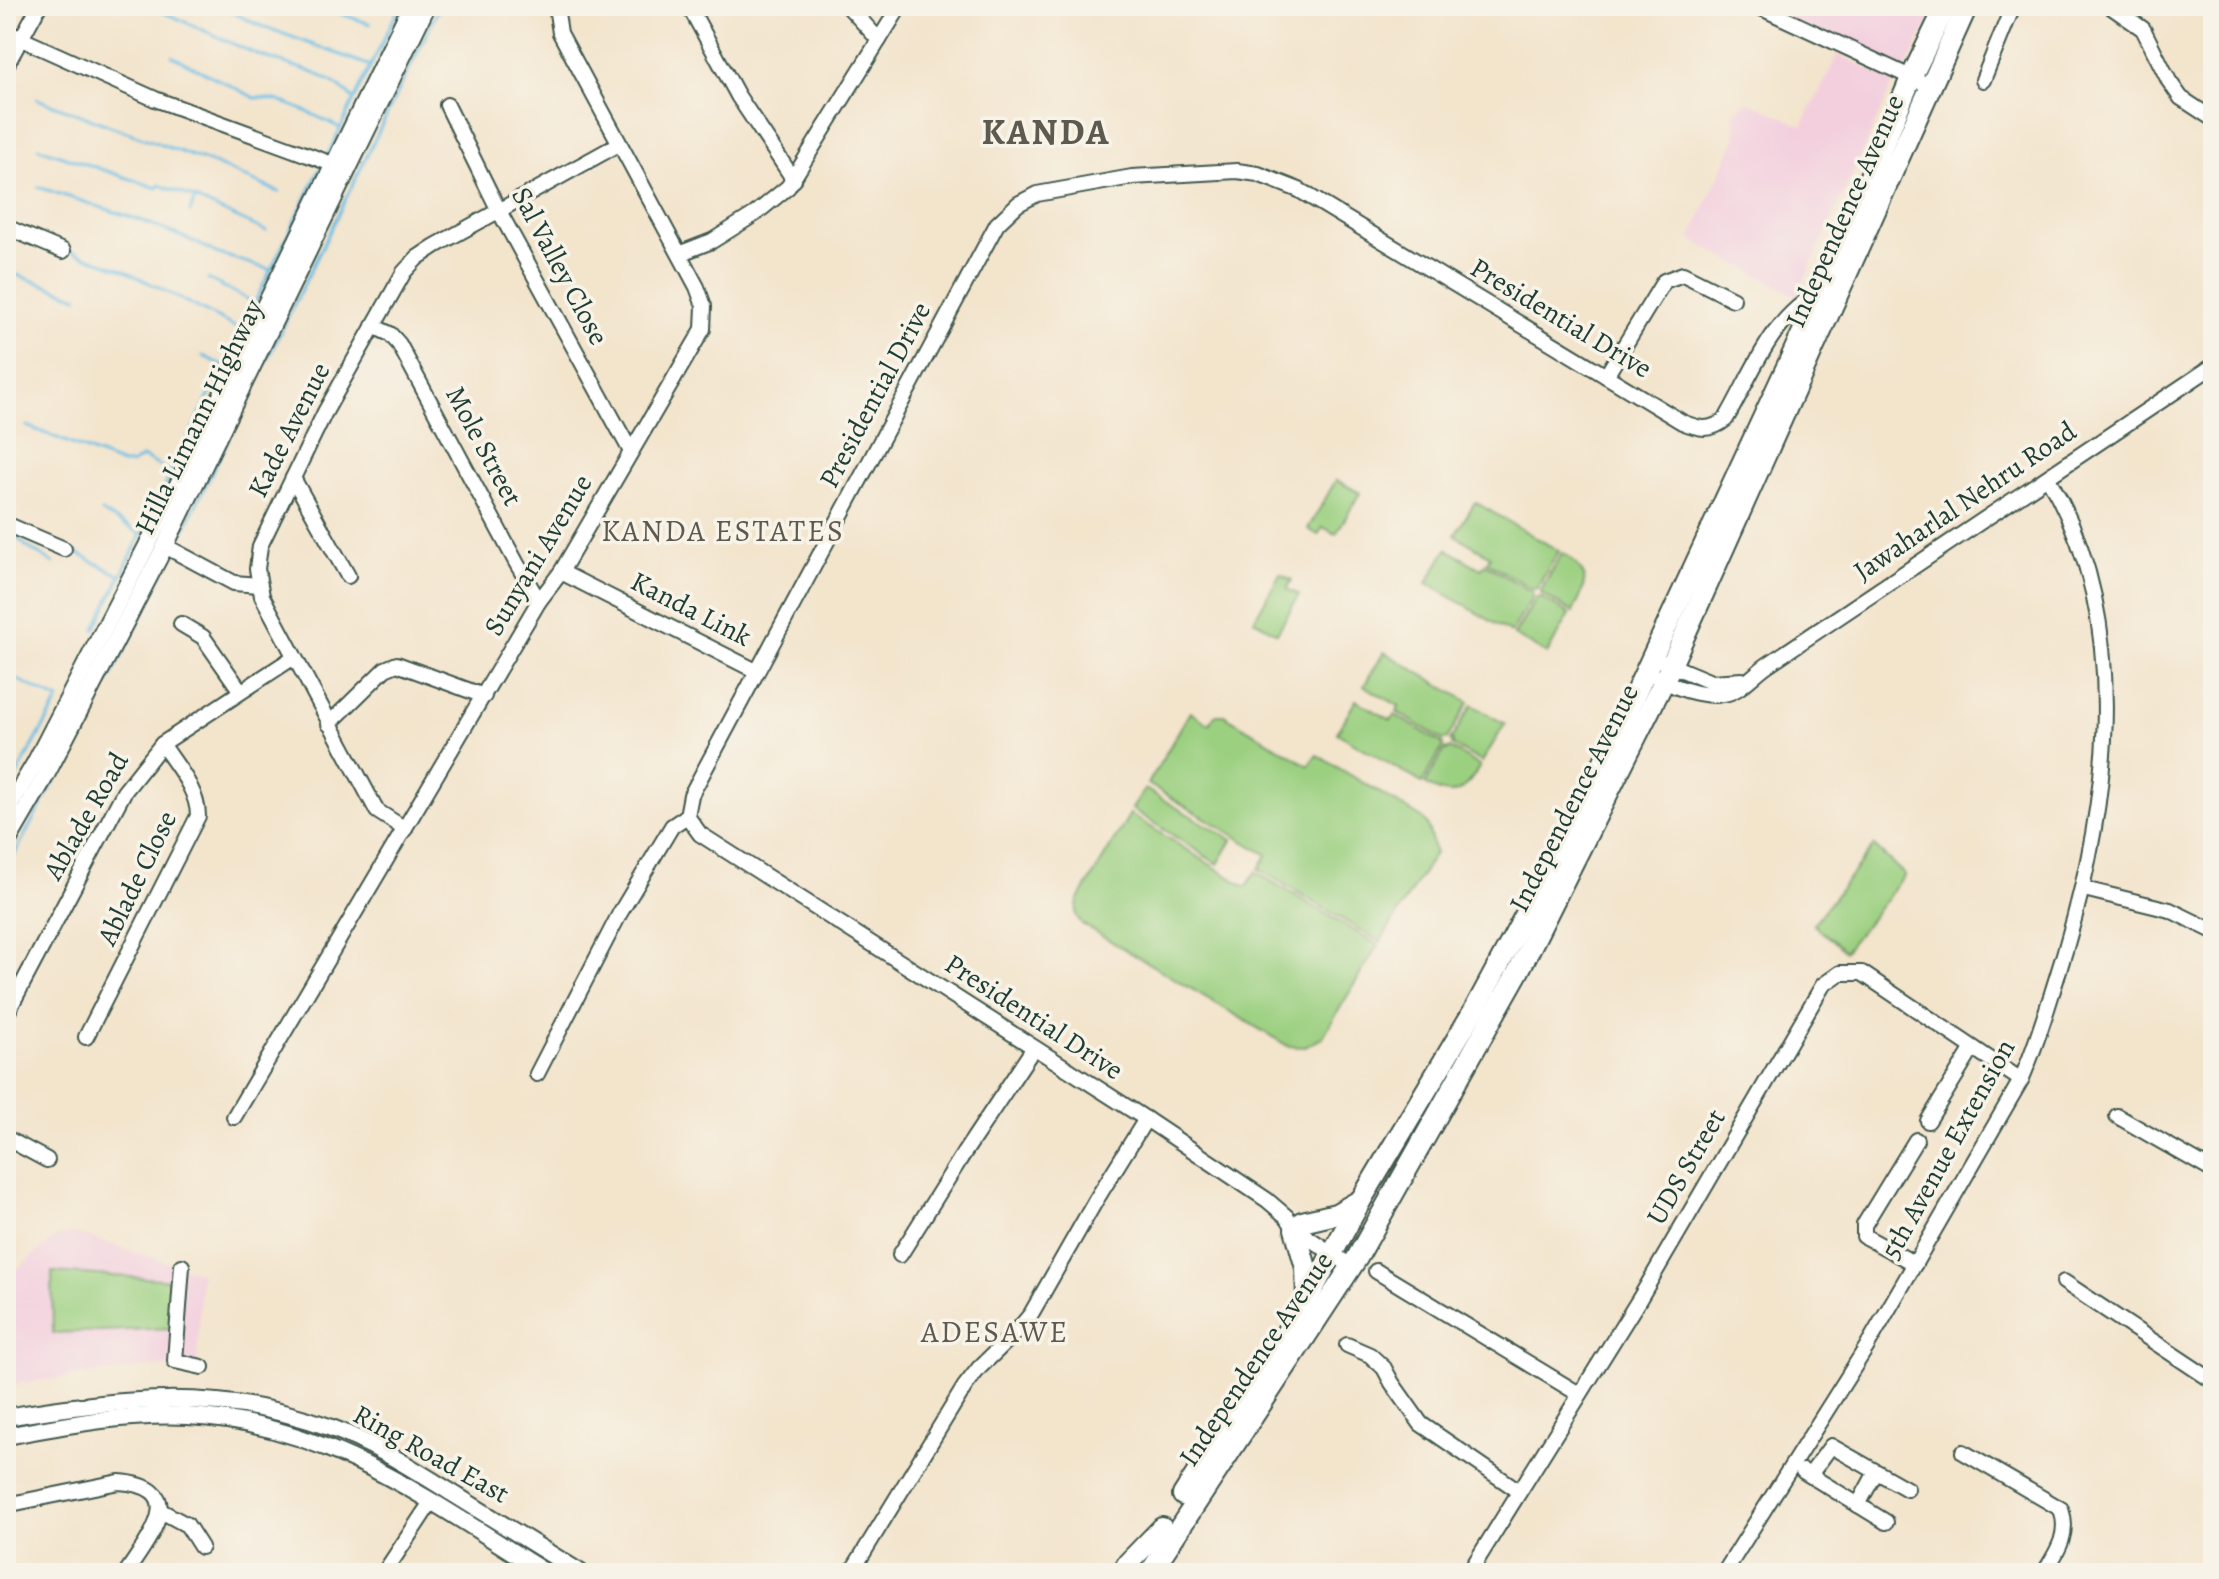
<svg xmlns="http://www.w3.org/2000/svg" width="2219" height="1579" font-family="Alegreya,serif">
	<rect width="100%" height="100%" fill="#f7f3e8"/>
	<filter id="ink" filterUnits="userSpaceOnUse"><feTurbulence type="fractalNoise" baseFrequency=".0125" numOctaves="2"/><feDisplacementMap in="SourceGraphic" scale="16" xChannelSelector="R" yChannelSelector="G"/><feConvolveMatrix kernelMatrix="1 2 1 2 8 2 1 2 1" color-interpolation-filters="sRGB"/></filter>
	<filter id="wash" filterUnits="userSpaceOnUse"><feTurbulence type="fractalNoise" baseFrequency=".006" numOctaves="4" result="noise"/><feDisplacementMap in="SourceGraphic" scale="32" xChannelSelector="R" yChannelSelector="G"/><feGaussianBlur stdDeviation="1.8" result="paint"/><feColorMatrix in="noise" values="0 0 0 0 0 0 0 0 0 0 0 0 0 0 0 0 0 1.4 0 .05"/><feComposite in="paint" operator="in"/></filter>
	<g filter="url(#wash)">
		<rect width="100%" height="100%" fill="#f3e4cc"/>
		<g fill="#f3cfde">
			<path d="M1763 6H1937L1904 72Z"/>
			<path d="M1838 54 1894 82 1797 296 1690 239 1736 138 1735 112 1748 101 1802 126Z"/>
			<path d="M75 1233 201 1273 197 1368 156 1366 6 1385V1278L55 1237Z"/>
		</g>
		<g fill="#9cd081" stroke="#5e865a" stroke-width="2">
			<path d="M1336 480 1360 493 1336 534 1323 527 1318 535 1308 529Z"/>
			<path d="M1475 502 1559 551 1537 588 1533 589 1487 562 1490 556 1455 535Z"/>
			<path d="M1447 549 1481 569 1485 564 1532 592 1533 596 1511 633 1427 583Z"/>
			<path d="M1562 553C1592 571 1587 584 1573 612L1542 594 1541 590Z"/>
			<path d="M1280 574 1292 580 1287 589 1299 595 1277 633 1254 620Z"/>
			<path d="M1540 597 1570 614 1547 654 1514 635 1536 598Z"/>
			<path d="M1384 652 1469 702 1447 739 1443 740 1397 712 1399 706 1364 686Z"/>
			<path d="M1356 700 1391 720 1395 715 1442 743 1443 747 1422 783 1337 733Z"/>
			<path d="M1472 705 1505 724 1482 762 1452 745 1453 742 1450 741Z"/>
			<path d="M1190 712 1209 724 1215 715H1224L1309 766 1317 755 1422 818 1427 824 1435 853 1380 942 1259 869 1267 855 1148 784Z"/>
			<path d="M1450 748 1480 766C1464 792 1454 802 1425 784L1445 749 1448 750Z"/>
			<path d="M1145 789 1232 840 1218 864 1132 809Z"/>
			<path d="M1130 814 1246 887 1256 872 1378 945 1322 1038 1305 1047 1288 1046 1082 924 1076 915 1078 901Z"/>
			<path d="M1874 846 1905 875 1845 951 1813 924Z"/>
			<path d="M52 1272 175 1280 172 1328 53 1333Z"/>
		</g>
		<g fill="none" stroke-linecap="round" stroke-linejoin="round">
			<g stroke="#67bde4" stroke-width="3">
				<path d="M162 6V12C195 25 226 42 259 55 292 67 330 72 354 100"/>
				<path d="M220 6 254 23 371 66"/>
				<path d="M319 6 370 24"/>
				<path d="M6 49 12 39"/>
				<path d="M172 56 255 98C279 96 319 117 340 128"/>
				<path d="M37 99 214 164 279 192"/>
				<path d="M39 148 157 188 159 185 187 195 266 231"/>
				<path d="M326 158 400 6"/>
				<path d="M38 187 143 221 195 242 216 253 271 270"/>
				<path d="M190 212 195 198"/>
				<path d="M67 250 122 269 241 330"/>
				<path d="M6 271 78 297"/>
				<path d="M208 279 255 303"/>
				<path d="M203 356 224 366"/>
				<path d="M27 426 122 464H131L143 457 172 473"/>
				<path d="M102 512 141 534"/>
				<path d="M15 535 26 546 53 563"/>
				<path d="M67 548 121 576"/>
				<path d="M175 548 440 6"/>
				<path d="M95 629 322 165"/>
				<path d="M6 674 59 700"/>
				<path d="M6 794 57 703"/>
				<path d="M6 870 121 658 172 555"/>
			</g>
		</g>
	</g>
	<g filter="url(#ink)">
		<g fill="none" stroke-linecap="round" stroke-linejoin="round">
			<g stroke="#3f564b" stroke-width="18">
				<g id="minor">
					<path d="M689 6 738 96 794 180"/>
					<path d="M848 6 879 40"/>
					<path d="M1757 6 1932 87"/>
					<path d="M2110 6 2143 29 2169 81 2181 98 2213 119"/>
					<path d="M6 32 155 99 335 165"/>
					<path d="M6 66 39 6"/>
					<path d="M1983 80 2013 6"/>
					<path d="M447 105 499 211 630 450"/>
					<path d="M6 227 63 251"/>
					<path d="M681 253 712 241 755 214 788 187 900 6"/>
					<path d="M373 326 390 334 399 344 517 564 539 601"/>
					<path d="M1606 376 1664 281 1683 274 1733 299"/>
					<path d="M293 478 348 576"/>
					<path d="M6 524 64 549"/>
					<path d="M165 546 234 583 259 585"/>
					<path d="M561 572 756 671"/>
					<path d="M181 624 203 637 240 690"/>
					<path d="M1663 662 1711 682 1742 680"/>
					<path d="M1657 677C1677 689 1715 703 1737 689 1748 682 1757 672 1767 665L2213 366"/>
					<path d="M329 724 385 669 397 664 484 696"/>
					<path d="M405 829 377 811 262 596 257 569 260 546 325 412 404 272 417 258 435 246 619 144"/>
					<path d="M2084 889 2170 910 2213 931"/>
					<path d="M6 1015 124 792 162 744 294 657"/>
					<path d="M86 1037 198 816C198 790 176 765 162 744"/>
					<path d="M537 1074 620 913 672 826 687 816"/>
					<path d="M2117 1116 2213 1171"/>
					<path d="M234 1117 539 601 561 572 703 329 704 306 697 287 560 33 556 6"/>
					<path d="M1928 1121 1973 1048"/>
					<path d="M6 1138 47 1160"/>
					<path d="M900 1255 964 1153 1033 1049"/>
					<path d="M1915 1264 1864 1236V1225L1916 1140"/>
					<path d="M182 1266 175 1361 202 1367"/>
					<path d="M1351 1266 1295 1229 1287 1217 1267 1200 1146 1119 700 834 687 816 691 795 997 224 1018 204 1037 194 1132 177 1237 171 1258 174 1299 190 1682 422C1699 429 1710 432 1726 419 1754 371 1770 318 1822 291"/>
					<path d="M1376 1271 1579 1394"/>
					<path d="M2064 1282 2213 1381"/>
					<path d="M1347 1345 1370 1355 1384 1368 1392 1383 1421 1424 1519 1491"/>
					<path d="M1963 1452 2061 1509C2070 1534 2057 1552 2044 1573"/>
					<path d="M1803 1471 1886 1522"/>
					<path d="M1810 1475 1831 1446 1907 1489"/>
					<path d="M6 1505 119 1482C192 1487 149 1538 126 1573"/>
					<path d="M1858 1505 1876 1472"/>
					<path d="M161 1511 187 1525 201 1547"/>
					<path d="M384 1573 431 1502"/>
					<path d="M851 1573 965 1386 979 1368 1016 1332 1031 1314 1096 1200 1146 1119"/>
					<path d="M1469 1573 1640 1298 1823 985 1840 973H1862L2021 1080"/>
					<path d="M1724 1573 1866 1348 2021 1080C2036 1047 2046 1012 2057 977 2107 821 2137 627 2048 478"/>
				</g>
			</g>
			<g stroke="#3f564b" stroke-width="20">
				<g id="major">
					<path d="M6 812 35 763 168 505 411 6"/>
					<path d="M6 844 46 775 165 546 427 6"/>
					<path d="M6 1417C117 1398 221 1387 329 1427 373 1443 413 1469 452 1493 495 1520 538 1546 581 1573"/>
					<path d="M6 1436C66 1425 127 1413 188 1416 328 1423 431 1502 546 1573"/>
				</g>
			</g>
			<g stroke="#3f564b" stroke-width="24">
				<g id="highway">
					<path d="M1302 1222 1336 1214 1361 1200"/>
					<path d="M1295 1229 1306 1268 1307 1300"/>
					<path d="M1183 1495 1307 1300 1361 1200 1476 1007 1580 813 1822 291 1911 78 1946 6"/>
					<path d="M1122 1573 1128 1563 1162 1528"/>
					<path d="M1150 1573 1357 1258 1518 972 1664 681 1967 6"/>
				</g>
			</g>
			<use href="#minor" stroke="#fff" stroke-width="14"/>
			<use href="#major" stroke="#fff" stroke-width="16"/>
			<use href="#highway" stroke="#fff" stroke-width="20"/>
		</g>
	</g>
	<g text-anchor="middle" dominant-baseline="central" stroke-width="7" stroke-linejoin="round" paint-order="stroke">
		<g font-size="28" fill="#1f3d34" stroke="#f7f3e8">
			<text transform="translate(1845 211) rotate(-66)">Independence Avenue</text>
			<text transform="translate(560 266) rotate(62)">Sal Valley Close</text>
			<text transform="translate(1561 318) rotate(31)">Presidential Drive</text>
			<text transform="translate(875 395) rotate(-62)">Presidential Drive</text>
			<text transform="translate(199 417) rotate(-64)">Hilla Limann Highway</text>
			<text transform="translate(289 430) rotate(-63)">Kade Avenue</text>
			<text transform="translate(484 446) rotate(62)">Mole Street</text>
			<text transform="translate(1965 501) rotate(-34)">Jawaharlal Nehru Road</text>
			<text transform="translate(538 555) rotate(-59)">Sunyani Avenue</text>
			<text transform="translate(691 609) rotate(27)">Kanda Link</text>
			<text transform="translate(1574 798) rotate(-63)">Independence Avenue</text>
			<text transform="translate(86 816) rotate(-60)">Ablade Road</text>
			<text transform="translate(137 878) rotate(-64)">Ablade Close</text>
			<text transform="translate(1034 1017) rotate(33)">Presidential Drive</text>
			<text transform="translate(1948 1149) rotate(-61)">5th Avenue Extension</text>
			<text transform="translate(1686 1167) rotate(-60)">UDS Street</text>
			<text transform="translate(1256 1359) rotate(-56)">Independence Avenue</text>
			<text transform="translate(431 1454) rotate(29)">Ring Road East</text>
		</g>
		<g font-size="30" letter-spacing="2" fill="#5f5a50" stroke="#f7f3e8">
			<text x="723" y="531">KANDA ESTATES</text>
			<text x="995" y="1332">ADESAWE</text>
		</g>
		<g font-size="36" font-weight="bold" letter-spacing="2" fill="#5f5a50" stroke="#f7f3e8">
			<text x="1046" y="131">KANDA</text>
		</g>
	</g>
	<rect width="2219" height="1579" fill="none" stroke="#f7f3e8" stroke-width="32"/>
</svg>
